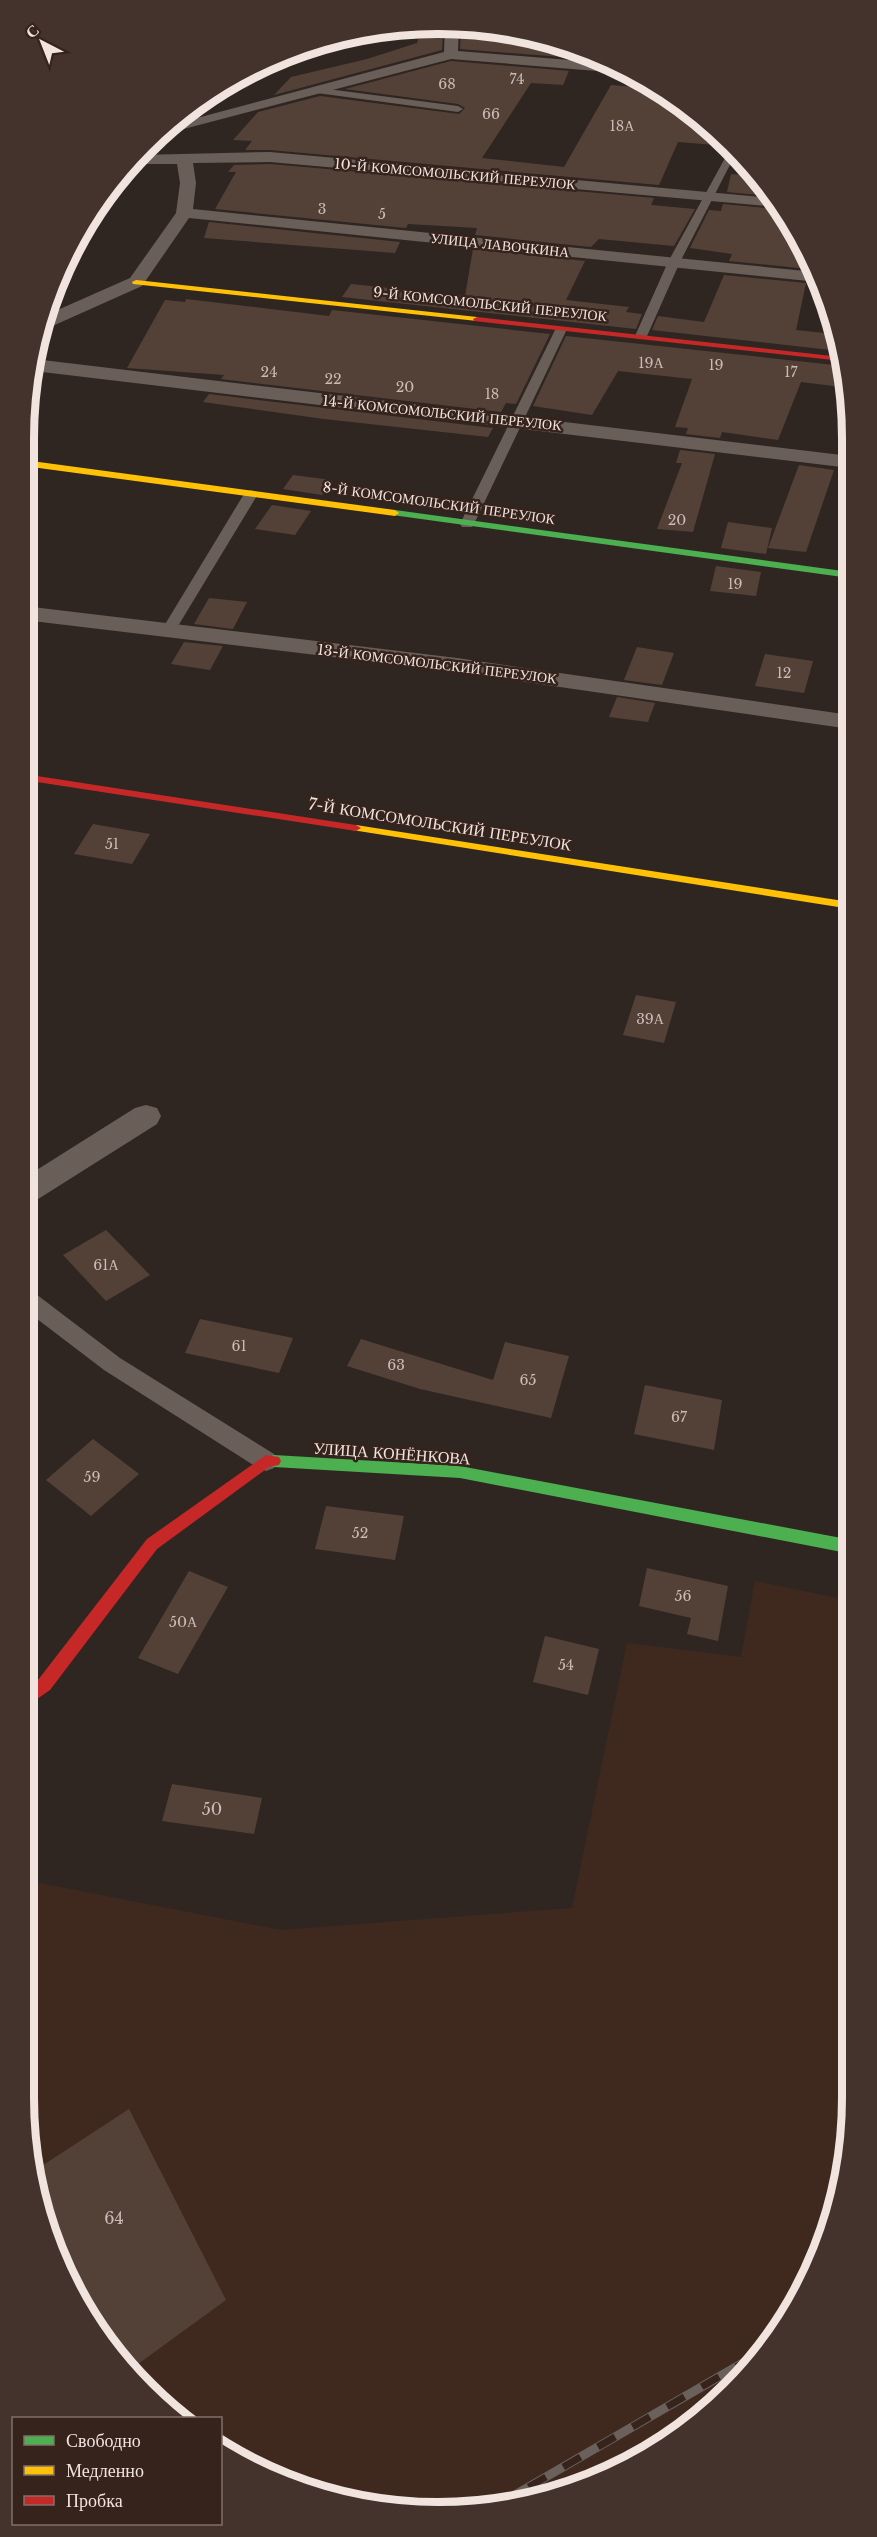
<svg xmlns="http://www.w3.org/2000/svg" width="877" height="2537" font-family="'Libre Baskerville',serif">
	<rect width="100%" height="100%" fill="#2f2622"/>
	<path fill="#3f291f" d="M755 1581 852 1601 853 2099 839 2205 783 2329 732 2391 669 2443 545 2499 465 2512 385 2509 255 2470 221 2449 220 2418H177L127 2372 55 2257 32 2179 24 2099V1880L281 1930 572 1908 627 1643 741 1657Z"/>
	<g fill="#534138">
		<path d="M468 27 572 49 578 51 575 58 460 49 461 32Z"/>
		<path d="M421 31 443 32 442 50 274 95 291 77 367 59 417 43Z"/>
		<path d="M451 61 569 71 563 85 531 83 482 158 564 167 611 85 658 89 727 146 678 142 659 185 270 150H245L252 141 233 140 258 112 320 96 459 114 465 108 458 104 345 89Z"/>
		<path d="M270 164 654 198 651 205 695 209 674 246 599 239 591 247 475 235 477 228 408 224 406 228 215 209 236 172H228L234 165Z"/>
		<path d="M731 174 758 176 770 196 727 192Z"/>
		<path d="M723 204 779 209 810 255 809 269 729 261 732 254 690 248 709 210 721 211Z"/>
		<path d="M209 222 400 242 395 253 204 238Z"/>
		<path d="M473 249 585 261 566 300 629 307 626 312 642 314 636 329 342 297 351 284 465 296Z"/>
		<path d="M724 275 806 283 796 330 834 334 839 351 652 330 658 316 704 322Z"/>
		<path d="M186 299 329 316 332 310 550 334 516 404 506 403 501 412 221 379 224 375 127 368 165 300 185 302Z"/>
		<path d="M566 336 844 366 849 388 801 382 778 440 722 432 720 438 686 434 688 428 675 427 692 379 618 371 592 415 533 406Z"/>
		<path d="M209 394 493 428 488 437 324 419 203 402Z"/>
		<path d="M680 450 715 454 693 532 657 529 682 463H676Z"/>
		<path d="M799 465 834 470 806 552 768 548Z"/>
		<path d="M293 475 332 480 322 495 283 489Z"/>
		<path d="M272 505 311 511 295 535 255 529Z"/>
		<path d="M728 522 772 528 766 554 721 548Z"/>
		<path d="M716 566 761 572 756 596 710 591Z"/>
		<path d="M209 598 247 602 233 629 194 624Z"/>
		<path d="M184 642 223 646 210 670 171 664Z"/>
		<path d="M637 647 674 653 662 685 624 680Z"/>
		<path d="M765 654 813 661 804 693 755 686Z"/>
		<path d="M617 697 655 703 648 722 609 717Z"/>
		<path d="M93 824 150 834 132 864 74 854Z"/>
		<path d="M636 995 676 1002 664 1043 623 1035Z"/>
		<path d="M106 1230 150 1275 106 1301 63 1255Z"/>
		<path d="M200 1319 293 1338 279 1373 185 1353Z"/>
		<path d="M361 1339 493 1380 505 1342 569 1356 551 1418 420 1389 347 1366Z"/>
		<path d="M645 1385 722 1400 714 1450 634 1434Z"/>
		<path d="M93 1439 139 1474 91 1516 46 1480Z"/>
		<path d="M326 1506 404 1516 395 1560 315 1549Z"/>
		<path d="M647 1568 728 1586 718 1641 687 1634 691 1618 639 1606Z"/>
		<path d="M189 1571 228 1587 178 1674 138 1658Z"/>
		<path d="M545 1636 599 1649 588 1695 533 1682Z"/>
		<path d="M172 1784 262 1798 254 1834 162 1821Z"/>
		<path d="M129 2109 226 2300 127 2372 55 2257 31 2173Z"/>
	</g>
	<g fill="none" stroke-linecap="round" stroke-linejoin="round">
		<g fill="#6a5e59" fill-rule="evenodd">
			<path d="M320 88 458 106 463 109 458 112 317 93V89Z"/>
			<path d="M730 149 736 153 680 262 647 336 637 339 635 336 668 262Z"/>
			<path d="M557 326 567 329 474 524 472 527H462L460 524Z"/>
			<path d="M251 490 258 494 175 631 168 635 163 634 161 631 244 494Z"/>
			<path d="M24 1289 32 1291 120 1358 274 1454 277 1461 274 1468 266 1471 258 1468 104 1370 24 1309Z"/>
		</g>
		<g fill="#6a5e59" fill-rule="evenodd">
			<path d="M459 25 458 51 607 63 626 72 621 73 451 59 157 136 167 126 444 52 445 26Z"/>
			<path d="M270 152 772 198 778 207 270 162 193 163 196 183 193 209 815 272 818 282 189 218 142 286 48 328 39 329 44 316 130 278 176 213 180 183 177 164H131L139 155Z"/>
			<path d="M34 359 850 456V468L34 371Z"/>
			<path d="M24 606 457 658 850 715V729L457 672 24 620Z"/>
			<path d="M146 1105 157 1108 161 1116 157 1124 35 1201 24 1205V1178L135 1108Z"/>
		</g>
		<g fill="#4caf50" fill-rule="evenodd">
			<path d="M395 510 850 572V578L392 515 391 513Z"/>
			<path d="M274 1455 460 1466 852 1540V1554L460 1478 274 1467 269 1465 267 1461 269 1457Z"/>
		</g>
		<g fill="#ffc107" fill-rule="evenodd">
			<path d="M136 280 477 317 481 319 477 321 133 284 132 282Z"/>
			<path d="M24 460 395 510 399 513 395 516 24 466Z"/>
			<path d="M356 825 850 902 851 909 352 830 351 828Z"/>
		</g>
		<g fill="#c62828" fill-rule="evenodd">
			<path d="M477 317 841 357 842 361 474 321 473 319Z"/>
			<path d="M24 774 356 825 361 828 356 831 24 780Z"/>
			<path d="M266 1455 279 1457 281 1461 279 1465 269 1467 157 1549 50 1690 24 1708V1691L38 1680 147 1539Z"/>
		</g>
		<g stroke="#6a615d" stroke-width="9">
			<path id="rail" d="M494 2507 767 2349"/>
		</g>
		<use href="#rail" stroke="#35231c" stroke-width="7" stroke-dasharray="20" stroke-linecap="butt"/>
	</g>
	<g text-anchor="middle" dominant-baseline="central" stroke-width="5" stroke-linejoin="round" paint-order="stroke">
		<g font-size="14" fill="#cabbb5">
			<text x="517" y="79">74</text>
			<text x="447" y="84">68</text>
			<text x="491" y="114">66</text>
			<text x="622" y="126">18А</text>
			<text x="322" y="209">3</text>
			<text x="382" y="214">5</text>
			<text x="651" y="363">19А</text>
			<text x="716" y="365">19</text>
			<text x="269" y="372">24</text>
			<text x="791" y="372">17</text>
			<text x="333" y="379">22</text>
			<text x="405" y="387">20</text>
			<text x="492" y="394">18</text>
			<text x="677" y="520">20</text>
			<text x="735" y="584">19</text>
			<text x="784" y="673">12</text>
			<text x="112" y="844">51</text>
			<text x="650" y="1019">39А</text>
			<text x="106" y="1265">61А</text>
			<text x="239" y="1346">61</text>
			<text x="396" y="1365">63</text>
			<text x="528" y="1380">65</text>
			<text x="679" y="1417">67</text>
			<text x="92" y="1477">59</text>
			<text x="360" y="1533">52</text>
			<text x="683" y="1596">56</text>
			<text x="183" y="1622">50А</text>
			<text x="566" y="1665">54</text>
		</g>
		<g font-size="14" fill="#f1e4df" stroke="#35231c">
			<text transform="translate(455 174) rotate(5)">10-Й КОМСОМОЛЬСКИЙ ПЕРЕУЛОК</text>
			<text transform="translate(500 245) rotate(6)">УЛИЦА ЛАВОЧКИНА</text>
			<text transform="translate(490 304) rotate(6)">9-Й КОМСОМОЛЬСКИЙ ПЕРЕУЛОК</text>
			<text transform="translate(442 413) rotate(6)">14-Й КОМСОМОЛЬСКИЙ ПЕРЕУЛОК</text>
			<text transform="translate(439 503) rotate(8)">8-Й КОМСОМОЛЬСКИЙ ПЕРЕУЛОК</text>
			<text transform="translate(437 664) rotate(7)">13-Й КОМСОМОЛЬСКИЙ ПЕРЕУЛОК</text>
		</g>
		<g font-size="16" fill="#f1e4df" stroke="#35231c">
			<text transform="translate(440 824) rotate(9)">7-Й КОМСОМОЛЬСКИЙ ПЕРЕУЛОК</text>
			<text transform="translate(392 1453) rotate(4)">УЛИЦА КОНЁНКОВА</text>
		</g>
		<g font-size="16" fill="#cabbb5">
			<text x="212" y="1809">50</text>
			<text x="114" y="2218">64</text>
		</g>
	</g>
	<path d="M0 0H877V2537H0ZM438 34H438A404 404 0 0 1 842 438V2098A404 404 0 0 1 438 2502H438A404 404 0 0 1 34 2098V438A404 404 0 0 1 438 34Z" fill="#44322c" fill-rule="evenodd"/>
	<path fill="none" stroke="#f1e4df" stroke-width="8" d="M438 34H438A404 404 0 0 1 842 438V2098A404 404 0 0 1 438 2502H438A404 404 0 0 1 34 2098V438A404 404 0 0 1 438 34Z"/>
	<rect x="12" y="2417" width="210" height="108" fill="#35231c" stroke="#80706a" stroke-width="1.5"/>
	<rect x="24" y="2436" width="30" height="9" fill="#4caf50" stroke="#80706a" stroke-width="1.5"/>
	<text x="66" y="2447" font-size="18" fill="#f1e4df">Свободно</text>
	<rect x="24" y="2466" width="30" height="9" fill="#ffc107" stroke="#80706a" stroke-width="1.5"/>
	<text x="66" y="2477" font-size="18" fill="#f1e4df">Медленно</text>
	<rect x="24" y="2496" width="30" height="9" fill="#c62828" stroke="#80706a" stroke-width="1.5"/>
	<text x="66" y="2507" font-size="18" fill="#f1e4df">Пробка</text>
	<g transform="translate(42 42) rotate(318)" stroke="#35231c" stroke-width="4.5" paint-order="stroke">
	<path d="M0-4.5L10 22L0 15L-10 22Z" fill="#f1e4df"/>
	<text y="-9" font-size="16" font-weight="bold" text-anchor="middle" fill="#f1e4df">С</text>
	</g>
</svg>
